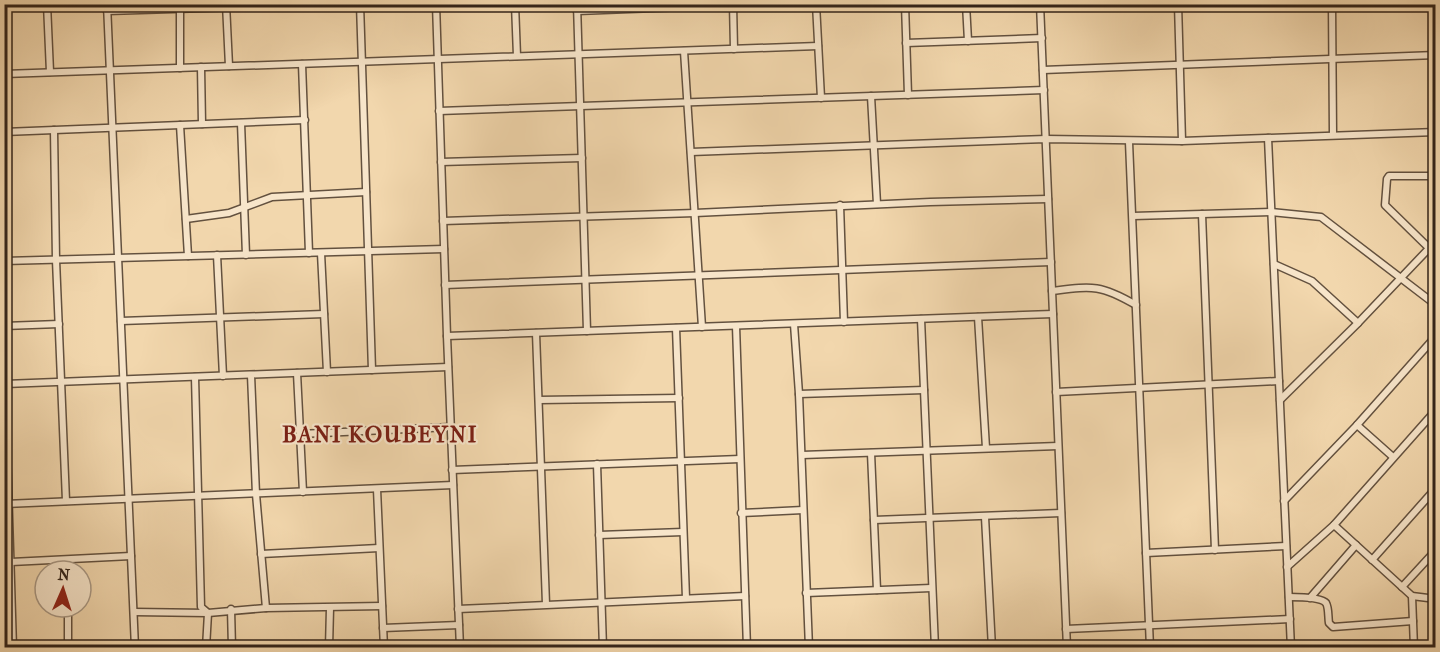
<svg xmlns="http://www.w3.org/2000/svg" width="1440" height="652" font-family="'IM FELL French Canon',serif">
	<rect width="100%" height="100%" fill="#f2d7ad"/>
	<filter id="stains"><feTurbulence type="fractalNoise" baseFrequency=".00333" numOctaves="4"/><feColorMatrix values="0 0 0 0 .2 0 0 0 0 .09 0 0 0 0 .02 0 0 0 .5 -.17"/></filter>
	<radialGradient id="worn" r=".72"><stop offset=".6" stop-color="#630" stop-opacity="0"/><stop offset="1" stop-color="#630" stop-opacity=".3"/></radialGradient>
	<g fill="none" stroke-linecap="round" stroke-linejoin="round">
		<g stroke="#63513f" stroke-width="9">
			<g id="street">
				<path d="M47 4 50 72"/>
				<path d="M107 4 135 648"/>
				<path d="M180 4V68"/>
				<path d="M226 4 229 66"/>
				<path d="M360 4 372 370"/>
				<path d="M436 4 447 336 460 648"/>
				<path d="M515 4 517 56"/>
				<path d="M577 4 587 331"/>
				<path d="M733 4 734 49"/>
				<path d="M816 4 821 98"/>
				<path d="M905 4 908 95"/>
				<path d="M966 4 968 41"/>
				<path d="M1040 4 1067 648"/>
				<path d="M1178 4 1182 141"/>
				<path d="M1332 4 1333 135"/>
				<path d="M107 11 342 4"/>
				<path d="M577 11 762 4"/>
				<path d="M906 43 1042 38"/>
				<path d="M684 51 702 327"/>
				<path d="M302 64 309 253"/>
				<path d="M201 67 202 124"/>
				<path d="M1043 70 1436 55"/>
				<path d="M4 74 818 46"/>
				<path d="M871 96 877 204"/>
				<path d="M439 111 1044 90"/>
				<path d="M241 123 246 255"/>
				<path d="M180 125 188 256"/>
				<path d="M54 130 56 260 66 501"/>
				<path d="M4 132 305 120"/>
				<path d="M1268 138 1291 648"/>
				<path d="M1129 142 1150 648"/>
				<path d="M691 152 1046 139 1182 141 1436 132"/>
				<path d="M441 162 582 158"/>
				<path d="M840 205 844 322"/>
				<path d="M1202 214 1215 550"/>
				<path d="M1133 216 1271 212 1321 217 1436 305"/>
				<path d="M186 219 229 213 272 197 366 192"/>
				<path d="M443 221 695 213 930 202 1048 199"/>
				<path d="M1429 248 1385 205 1387 179 1389 176H1436"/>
				<path d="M321 253 327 372"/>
				<path d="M217 255 223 376"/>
				<path d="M4 261 444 249"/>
				<path d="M1274 264 1312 281 1358 323"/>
				<path d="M445 285 1051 262"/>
				<path d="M1052 291C1092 286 1100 284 1136 305"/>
				<path d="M978 317 986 448"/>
				<path d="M921 319 935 648"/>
				<path d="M121 321 324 314"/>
				<path d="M794 324 799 394 809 648"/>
				<path d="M4 326 59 324"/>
				<path d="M736 326 747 648"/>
				<path d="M676 328 686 598"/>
				<path d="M536 333 546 604"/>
				<path d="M447 336 1053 314"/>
				<path d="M297 373 303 492"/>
				<path d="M251 375 256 494 266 608"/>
				<path d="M195 377 201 607 208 613 206 648"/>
				<path d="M1056 392 1279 381"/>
				<path d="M799 394 924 390"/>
				<path d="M539 400 679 398"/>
				<path d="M1280 400 1358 323 1436 241"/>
				<path d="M1357 425 1393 457"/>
				<path d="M300 434 451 427"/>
				<path d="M871 453 877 590"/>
				<path d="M802 455 1058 446"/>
				<path d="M597 464 603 648"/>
				<path d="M452 470 740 459"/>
				<path d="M377 489 384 648"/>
				<path d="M1284 501 1357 425 1436 336"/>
				<path d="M5 504 453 485"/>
				<path d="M741 513 803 510"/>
				<path d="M985 517 992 648"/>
				<path d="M874 520 1061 513"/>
				<path d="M1334 525 1412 596 1436 599"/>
				<path d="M599 535 683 532"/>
				<path d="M1146 553 1286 546"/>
				<path d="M261 554 379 548"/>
				<path d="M67 560V571"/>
				<path d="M1372 560 1436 488"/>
				<path d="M11 562 131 556"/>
				<path d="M1287 567 1334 525 1436 410"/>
				<path d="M1402 587 1436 550"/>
				<path d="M806 593 931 588"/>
				<path d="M1412 596 1414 648"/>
				<path d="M1289 597C1297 597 1321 597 1326 603 1329 608 1328 618 1329 623L1333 627 1413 621"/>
				<path d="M1310 598 1356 545"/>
				<path d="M68 607V648"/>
				<path d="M231 609 232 648"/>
				<path d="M458 609 745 596"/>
				<path d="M134 612 208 613 266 608 382 606"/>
				<path d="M383 628 459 625"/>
				<path d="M1066 629 1290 619"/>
				<path d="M13 648 5 384 448 367"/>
				<path d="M329 648 330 608"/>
			</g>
		</g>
		<use href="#street" stroke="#f7e5ca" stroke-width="6"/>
	</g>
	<g text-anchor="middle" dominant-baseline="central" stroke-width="4.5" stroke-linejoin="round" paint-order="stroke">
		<g font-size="22" font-weight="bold" letter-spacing="1.5" fill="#7a1f14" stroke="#f7e5ca">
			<text x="380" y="435">BANI KOUBEYNI</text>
		</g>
	</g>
	<rect width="1440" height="652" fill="none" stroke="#f2d7ad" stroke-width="24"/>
	<rect x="6" y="6" width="1428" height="640" fill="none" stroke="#33241a" stroke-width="3"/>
	<rect x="12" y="12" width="1416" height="628" fill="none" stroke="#33241a" stroke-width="1.5"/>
	<g transform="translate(63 589) rotate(3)"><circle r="28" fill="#f7e5ca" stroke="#a99884" stroke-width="1.5"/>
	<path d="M0-4.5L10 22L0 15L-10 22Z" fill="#8f2418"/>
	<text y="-9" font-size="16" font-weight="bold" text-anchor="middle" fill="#33241a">N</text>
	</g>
	<rect width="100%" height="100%" filter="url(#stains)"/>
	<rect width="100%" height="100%" fill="url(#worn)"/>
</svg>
